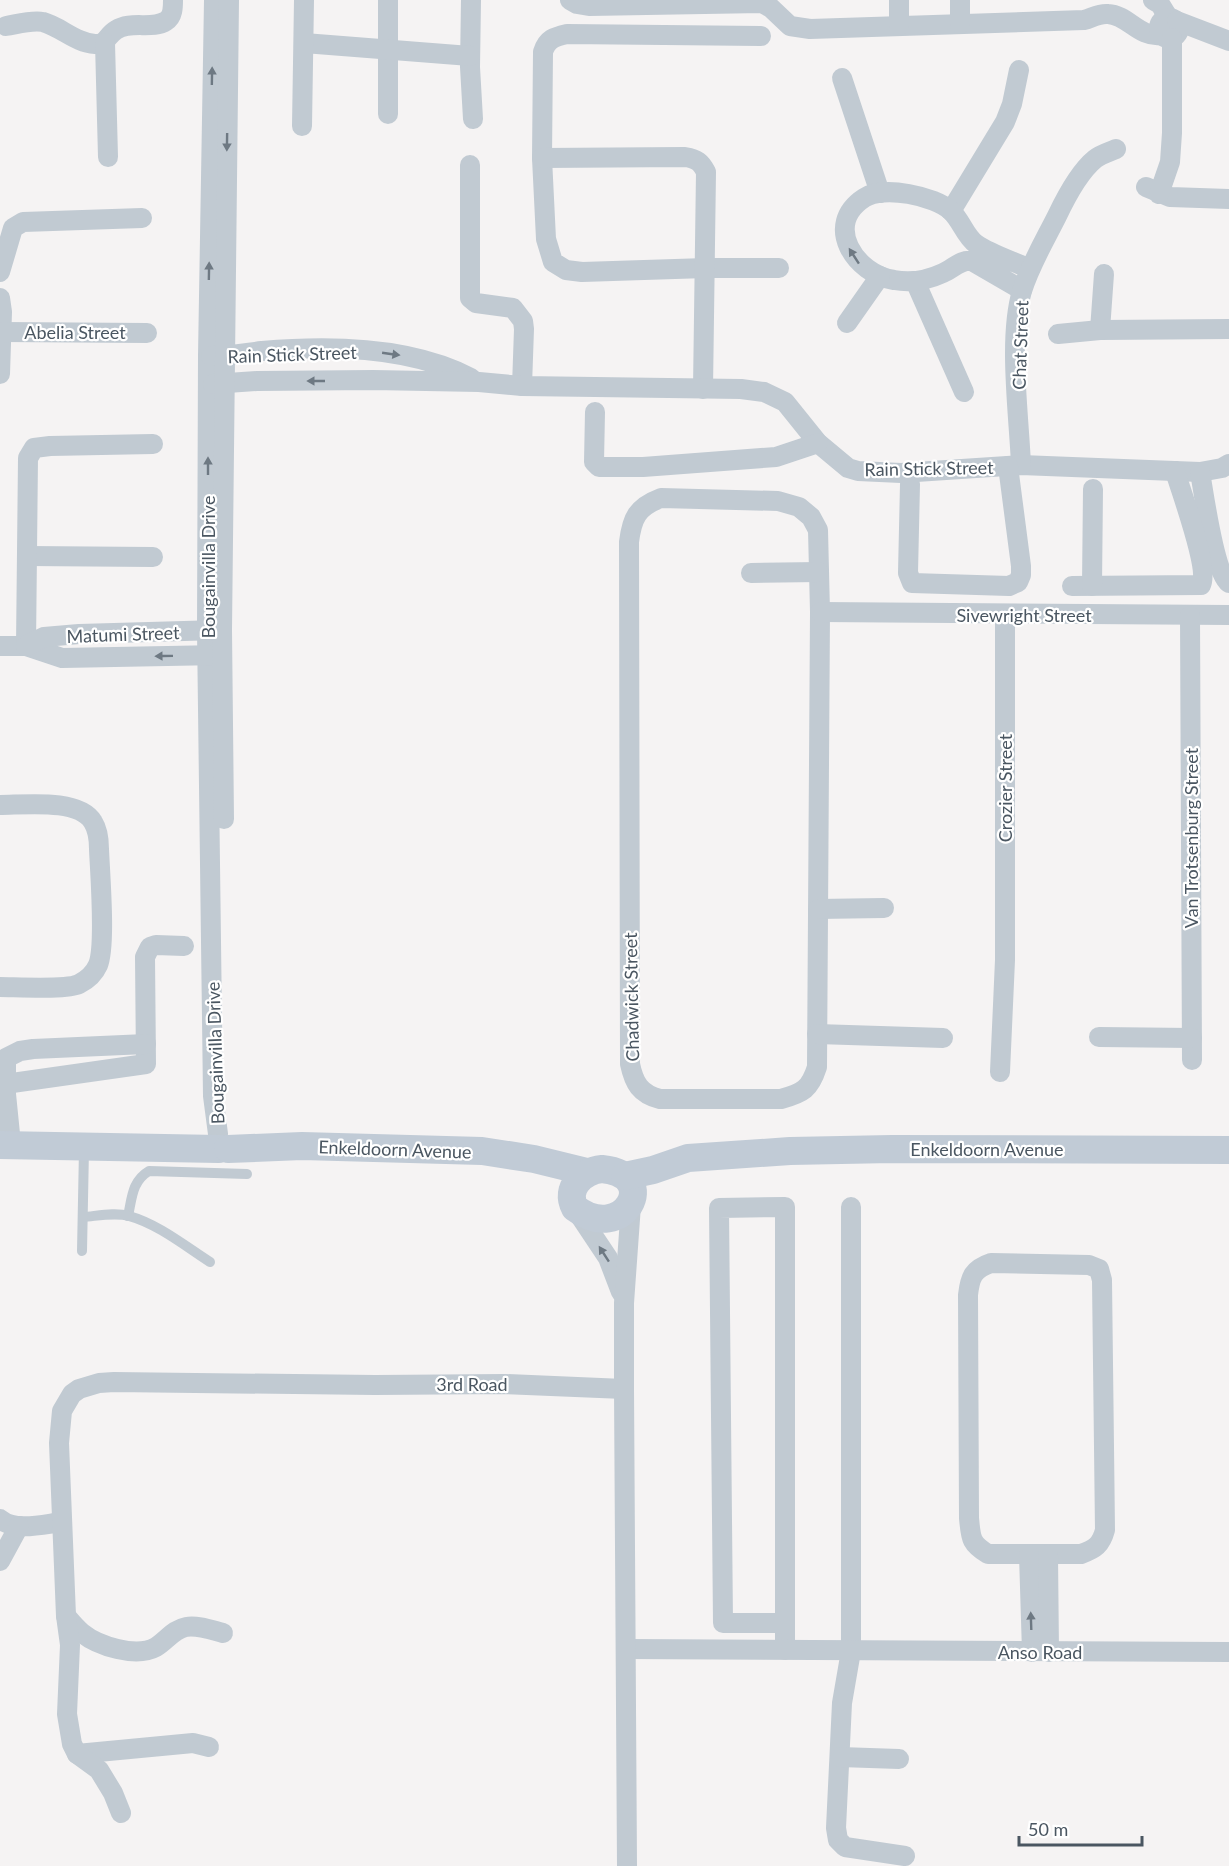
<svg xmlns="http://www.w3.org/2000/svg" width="1229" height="1866" font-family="Lato,sans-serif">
	<rect width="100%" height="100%" fill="#f5f3f3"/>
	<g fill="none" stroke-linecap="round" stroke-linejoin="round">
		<g stroke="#c1cad2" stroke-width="10">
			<path d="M128 1216C132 1198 132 1181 149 1171L247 1174"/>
			<path d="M83 1217C97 1216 115 1212 129 1216 158 1224 185 1246 210 1262"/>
			<path d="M82 1251 84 1149"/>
		</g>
		<g stroke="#c1cad2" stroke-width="20">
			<path d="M214 0 208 356 207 631 213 1096 218 1134"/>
			<path d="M388 0V114"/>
			<path d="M471 0 470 67 473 119"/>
			<path d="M570 0 577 4 589 6 762 3 771 8 790 26 810 29 1084 20C1092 18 1099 13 1108 14 1128 15 1139 38 1161 35"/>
			<path d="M960 0V24"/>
			<path d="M1153 0 1160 4 1168 17"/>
			<circle cx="1169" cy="28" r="10"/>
			<path d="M1177 21 1229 41"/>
			<path d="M6 26C18 24 31 20 43 22 61 27 76 43 95 44 107 45 107 35 116 30 131 20 152 30 166 21 173 17 173 7 173 0"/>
			<path d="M899 26V0"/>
			<path d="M761 36 567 34C554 37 547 39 543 52L542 158 546 239 553 262 566 270 582 272 706 268H779"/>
			<path d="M105 43 108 157"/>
			<path d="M304 43 470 56"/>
			<path d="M842 78 880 193"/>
			<path d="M302 126 304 0"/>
			<path d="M542 158 685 157C697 159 701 162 706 172L703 389"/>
			<path d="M470 165V298L476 303 513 308 523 321 524 329 522 386"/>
			<path d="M1146 187 1170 197 1229 199"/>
			<path d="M1159 194 1170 162 1172 133V38"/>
			<path d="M951 211 1005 122 1012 104 1019 70"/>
			<path d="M0 272 13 228 23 222 142 218"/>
			<path d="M915 281 964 392"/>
			<path d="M1022 290 972 261C961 259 953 269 943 273 928 280 910 283 894 280 855 274 823 225 864 198 883 185 935 196 951 211 961 220 965 236 976 244 992 255 1013 261 1030 269"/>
			<path d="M0 298 2 312 0 374"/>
			<path d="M847 323 880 276"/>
			<path d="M1100 330 1104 274"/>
			<path d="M2 332 147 333"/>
			<path d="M1058 334 1100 330 1229 329"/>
			<path d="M211 356C228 356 245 353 262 351 330 345 410 346 471 378"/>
			<path d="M213 384 257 381 373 380 479 382 522 386 741 389 764 392 785 402 818 443 848 468 858 471 901 473 1021 465 1200 472 1222 468 1229 464"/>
			<path d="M595 412 594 462 599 467H643L776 457 818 443"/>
			<path d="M1021 465C1019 415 1008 338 1022 291 1030 265 1045 240 1057 216 1066 197 1079 172 1095 159 1101 154 1109 152 1116 149"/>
			<path d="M1200 472C1204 494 1214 572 1229 583"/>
			<path d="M910 484 908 573 912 583 1009 586 1018 582 1021 575V566L1008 466"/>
			<path d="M661 498 778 501 799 507 811 517 818 530 820 612 817 1067C810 1089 803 1093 781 1099H660C640 1094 634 1083 630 1064L629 542C632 518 637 507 661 498Z"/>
			<path d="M27 556 153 557"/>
			<path d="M751 573 819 572"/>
			<path d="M1072 586 1201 585C1210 569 1181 492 1175 471"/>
			<path d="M1092 586 1093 489"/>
			<path d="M820 612 1229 615"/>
			<path d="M1190 616 1192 1060"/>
			<path d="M0 646H26L62 658 220 655"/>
			<path d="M26 646 28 458 34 448 50 446 153 444"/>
			<path d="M26 646 44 637 79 634 219 630"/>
			<path d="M0 805C24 805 79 798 93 822 98 830 99 840 99 849 100 874 106 946 98 965 94 974 87 980 79 984 67 990 16 987 0 987"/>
			<path d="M224 819 222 630 229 0"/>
			<path d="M818 909 884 908"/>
			<path d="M817 1034 943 1038"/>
			<path d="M1099 1037 1192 1038"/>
			<path d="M1000 1072 1005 960V615"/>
			<path d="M5 1084 146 1064 145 957 150 947 156 945 184 946"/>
			<path d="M11 1144 6 1094V1058L20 1051 33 1049 146 1044"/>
			<path d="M851 1207V1651L842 1703 836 1828 838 1840 845 1847 905 1856"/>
			<path d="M576 1210 608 1258 621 1292"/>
			<path d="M991 1263 1089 1265 1099 1269 1102 1280 1105 1530C1101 1545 1095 1549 1081 1554H988C970 1543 971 1538 969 1518L968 1295C970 1277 973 1269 991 1263Z"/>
			<path d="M0 1519C15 1532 44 1524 62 1522"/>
			<path d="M1029 1555 1032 1652"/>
			<path d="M1048 1555 1049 1652"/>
			<path d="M0 1561 19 1526"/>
			<path d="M66 1616C71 1622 76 1628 82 1633 98 1646 136 1658 156 1647 166 1641 174 1629 186 1627 198 1625 211 1630 223 1633"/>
			<path d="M784 1623H723L719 1208 785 1207V1650"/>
			<path d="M627 1649 1229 1652"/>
			<path d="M77 1754 193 1743 209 1747"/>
			<path d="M840 1757 899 1759"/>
			<path d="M121 1813 113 1793 99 1770 77 1754 72 1744 67 1714 70 1645 66 1616 59 1443 62 1411 72 1394 79 1389 99 1383 114 1382 375 1385 505 1384 624 1389"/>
			<path d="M627 1866 624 1389V1303L631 1205"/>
		</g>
		<g stroke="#c1cbd6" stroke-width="28">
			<path d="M0 1145 219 1149"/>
			<path d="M228 1149 302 1146 482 1151 534 1159 587 1172"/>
			<path d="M602 1169C663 1175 623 1245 575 1208 564 1188 583 1171 602 1169Z"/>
			<path d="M625 1176 653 1170 688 1158 790 1151 892 1149 1229 1150"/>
		</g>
	</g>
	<defs><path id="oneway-solid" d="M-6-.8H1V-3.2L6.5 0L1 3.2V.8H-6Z" transform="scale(1.5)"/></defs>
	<g fill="#6e7983">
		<use href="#oneway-solid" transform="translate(212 76) rotate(-89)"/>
		<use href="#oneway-solid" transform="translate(227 142) rotate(91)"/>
		<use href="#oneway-solid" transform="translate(854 256) rotate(-123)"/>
		<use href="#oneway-solid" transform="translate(209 271) rotate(-89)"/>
		<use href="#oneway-solid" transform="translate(391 354) rotate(8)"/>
		<use href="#oneway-solid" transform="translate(316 381) rotate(180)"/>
		<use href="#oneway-solid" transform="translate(208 466) rotate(-90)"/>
		<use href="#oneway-solid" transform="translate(164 656) rotate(179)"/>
		<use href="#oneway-solid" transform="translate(604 1254) rotate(-123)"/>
		<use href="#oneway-solid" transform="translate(1031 1621) rotate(-92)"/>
	</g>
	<g text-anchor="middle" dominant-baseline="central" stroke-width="4.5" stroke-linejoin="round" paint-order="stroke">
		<g font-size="18" fill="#4a5661" stroke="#fff">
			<text x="75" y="332">Abelia Street</text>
			<text transform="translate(1020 345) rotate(-88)">Chat Street</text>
			<text transform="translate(292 354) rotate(-2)">Rain Stick Street</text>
			<text transform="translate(929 468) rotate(-1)">Rain Stick Street</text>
			<text transform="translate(208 567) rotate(-90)">Bougainvilla Drive</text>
			<text x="1024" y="615">Sivewright Street</text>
			<text transform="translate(123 634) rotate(-2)">Matumi Street</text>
			<text transform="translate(1005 788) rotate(-90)">Crozier Street</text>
			<text transform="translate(1191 838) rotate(-90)">Van Trotsenburg Street</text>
			<text transform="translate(631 997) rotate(-91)">Chadwick Street</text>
			<text transform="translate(215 1053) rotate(-92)">Bougainvilla Drive</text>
			<text transform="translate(395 1149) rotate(2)">Enkeldoorn Avenue</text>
			<text x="987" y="1149">Enkeldoorn Avenue</text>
			<text x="472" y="1384">3rd Road</text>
			<text x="1040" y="1652">Anso Road</text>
		</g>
	</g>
	<path d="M1019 1836v9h123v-9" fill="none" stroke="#4a5661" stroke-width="3"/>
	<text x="1028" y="1836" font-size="18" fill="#4a5661" stroke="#ffffff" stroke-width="4.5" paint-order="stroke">50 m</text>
</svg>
